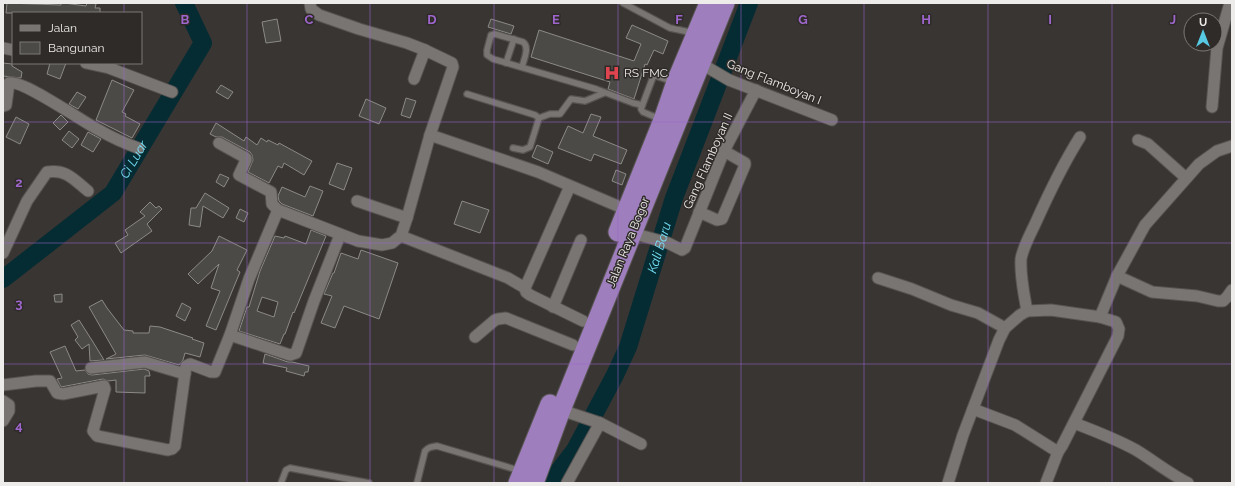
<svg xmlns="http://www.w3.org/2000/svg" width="1235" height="486" font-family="Raleway,sans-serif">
	<rect width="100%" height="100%" fill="#383533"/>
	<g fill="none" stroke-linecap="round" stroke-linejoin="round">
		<g stroke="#052c33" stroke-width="18">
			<path id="s1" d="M3 279 113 193 203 43 184 3"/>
			<path id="s2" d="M553 483 558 472 575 450 615 375 628 347 674 198 749 3"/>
		</g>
	</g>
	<g fill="#4c4a47" stroke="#8c8a87" fill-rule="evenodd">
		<path d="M7 3 61 5V3H64L86 6 87 3H92L96 4 95 8H100V13H6Z"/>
		<path d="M277 19 281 41 266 43 262 22Z"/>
		<path d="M491 19 514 26 511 34 488 27Z"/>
		<path d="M632 25 668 41 663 54 654 50 647 65 645 64 634 99 608 89 610 82 531 57 539 30 634 61 641 44 626 38Z"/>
		<path d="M3 63 12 64V66L22 72 21 78 3 76Z"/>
		<path d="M50 63H66L60 79 47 74Z"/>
		<path d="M112 80 134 90 122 112 126 114 125 116 140 124 132 138 96 120Z"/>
		<path d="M221 85 233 92 228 99 216 92Z"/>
		<path d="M77 92 86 97 78 109 69 104Z"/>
		<path d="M406 98 416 101 410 118 401 115Z"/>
		<path d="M366 99 386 108 379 124 359 116Z"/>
		<path d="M591 114 601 117 593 136 627 150 621 164 594 154 591 161 558 148 568 126 583 133Z"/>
		<path d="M61 115 68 122 60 130 53 123Z"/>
		<path d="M16 117 29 124 20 144 6 137Z"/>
		<path d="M216 123 244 141 246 137 257 145 261 138 267 142 268 140 278 145 279 143 312 161 304 175 284 163 282 168 278 166 269 183 248 172 253 160 252 155 250 152 222 137H216L210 134Z"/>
		<path d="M69 131 79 139 72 148 62 140Z"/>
		<path d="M88 132 101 139 93 152 81 145Z"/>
		<path d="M537 145 553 152 548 164 532 157Z"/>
		<path d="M337 163 352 168 344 190 329 184Z"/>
		<path d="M616 170 626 174 622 185 612 181Z"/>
		<path d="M220 174 229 178 224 187 216 182Z"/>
		<path d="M310 186 323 191 313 216 282 204 279 201 278 196 282 187 305 197Z"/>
		<path d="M205 193 229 208 223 218 203 206 200 227 189 225 191 208H196Z"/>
		<path d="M462 201 489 210 480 233 454 224Z"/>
		<path d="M150 202 156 208 159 206 162 209 147 224 152 231 121 253 115 243 128 235 125 230 145 216 140 212Z"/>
		<path d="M240 209 248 213 244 222 236 218Z"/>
		<path d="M311 230 326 236 294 313 293 312 285 334H284L280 344 239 331 247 307H249L260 271 275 236 284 238 285 236 306 244ZM262 297 278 302 274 317 257 311Z"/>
		<path d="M219 236 247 250 237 270 240 272 216 330 206 326 220 291 211 288 219 264 198 284 188 274 212 251Z"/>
		<path d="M361 250 398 263 379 319 344 306 335 328 321 323 332 296 324 294 333 273H334L341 253 358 259Z"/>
		<path d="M62 294V302H55L54 295Z"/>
		<path d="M102 300 107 308 124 330 133 331V333H149L150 326 160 327 193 338 192 339 204 343 200 357 185 353 183 360 179 365 145 355 106 359 116 354 89 307Z"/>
		<path d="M182 303 191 308 185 321 176 316Z"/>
		<path d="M79 320 93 342 104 360 90 361 89 344 82 349 75 340 78 337 71 325Z"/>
		<path d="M65 346 76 371 85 370 88 374 92 375 144 369 149 371 150 376H145V393L116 392V380L108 381 103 379 61 387 57 379 62 378 50 352Z"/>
		<path d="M265 354 288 362H292L309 366 308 372H305L304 376 286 371 287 368 263 363Z"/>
	</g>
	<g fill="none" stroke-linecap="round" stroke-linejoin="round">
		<g stroke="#565351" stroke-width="8">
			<g id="service">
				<path d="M623 3 670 28 694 33"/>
				<path d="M506 63 514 39"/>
				<path d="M522 67C524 59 530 47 523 42L495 34 491 35 487 50V55L493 59 596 89 633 103 642 105"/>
				<path d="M467 94 535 115 539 118 550 114H560L571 99 585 101 604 93"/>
				<path d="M660 119 643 112 641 109 653 77 656 76 674 82"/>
				<path d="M513 148 523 150 530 147 539 118"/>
				<path d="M281 483 286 470 290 468 369 483"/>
				<path d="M417 483 425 451C429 447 431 447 437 446L521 471"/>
			</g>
		</g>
		<g stroke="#565351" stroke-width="13">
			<g id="minor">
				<path d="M3 48 13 50"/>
				<path d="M86 63 109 68 172 92"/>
				<path d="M700 63 729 80 832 120"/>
				<path d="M414 79 425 50"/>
				<path d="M3 106 6 105 9 83C22 79 83 122 99 130 111 137 124 143 138 148"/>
				<path d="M1212 107 1217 48 1230 3"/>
				<path d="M430 135 538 172 627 210"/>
				<path d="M1138 140 1148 144 1186 178"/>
				<path d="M219 143 246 158V160L239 175 271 192 272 204 278 210 358 241 382 245 392 243 398 238 401 236 407 218 430 135 453 67 452 63 425 50 407 43 359 29 319 15 311 9 310 3"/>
				<path d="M357 201 407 218"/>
				<path d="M699 212 717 220 722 219 745 165V163L724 151"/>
				<path d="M632 233 668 243 682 250 685 248 724 151 756 90"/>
				<path d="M401 236 508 278 525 288 570 186"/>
				<path d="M3 253 27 201 47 172C67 169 74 180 88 191"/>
				<path d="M1117 276 1152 292 1197 296 1218 301H1223L1227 297 1232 290"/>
				<path d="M878 278 912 289 951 305 978 313 1005 328"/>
				<path d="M525 288 526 292 530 295 583 321"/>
				<path d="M553 307 581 240"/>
				<path d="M1027 311C1024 294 1020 276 1021 259 1023 247 1031 233 1036 222 1049 193 1063 164 1080 137"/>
				<path d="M230 335 290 355 296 353 314 301 340 235"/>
				<path d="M475 337 495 320 498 319 506 318 573 345"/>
				<path d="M91 368 145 362 185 374"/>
				<path d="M3 385 36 381H50L57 393 63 394 104 386 105 389 93 431 97 436 168 450 172 449 175 446 186 366 190 364 211 372H215L230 335 249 279 278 210"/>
				<path d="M3 401 9 405V411L3 421"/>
				<path d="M973 409 1015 425 1058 452"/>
				<path d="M561 410 600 423 641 444"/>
				<path d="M1074 423C1095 431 1116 439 1136 450 1154 461 1170 474 1188 483"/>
				<path d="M567 483 600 423"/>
				<path d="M948 483 963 435 999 340 1005 328 1020 315 1027 311 1051 310 1100 317 1117 276 1145 225 1199 164 1217 151 1232 146"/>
				<path d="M1046 483 1058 452 1062 446 1118 336 1119 329 1116 322 1100 317"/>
			</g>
		</g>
		<g stroke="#565351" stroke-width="21">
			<g id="trunk">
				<path d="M618 232 663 120 676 82 709 3"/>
				<path d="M518 483 550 404"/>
				<path d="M534 483 561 410 725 3"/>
			</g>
		</g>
		<use href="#service" stroke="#797573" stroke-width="5.5"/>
		<use href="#minor" stroke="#797573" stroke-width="11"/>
		<use href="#trunk" stroke="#9e7ebc" stroke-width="19"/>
	</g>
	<path fill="none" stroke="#9e66cc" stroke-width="1" stroke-opacity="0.55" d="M124 3V13M247 3V483M370 3V483M494 3V483M618 3V483M741 3V483M864 3V483M988 3V483M1112 3V483M124 63V483M3 122H1232M3 243H1232M3 364H1232"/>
	<defs>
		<g id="hospital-bare" transform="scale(1.2)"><path d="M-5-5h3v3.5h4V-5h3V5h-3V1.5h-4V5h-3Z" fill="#e0444e" stroke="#2e2b29" stroke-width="2.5" paint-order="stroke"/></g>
	</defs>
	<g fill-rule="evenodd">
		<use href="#hospital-bare" x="612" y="73"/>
	</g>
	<g text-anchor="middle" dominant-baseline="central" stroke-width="3" stroke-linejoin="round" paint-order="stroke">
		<g font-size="12" fill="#eeecea" stroke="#2e2b29" text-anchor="start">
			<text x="624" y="73">RS FMC</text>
		</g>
		<g font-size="12" fill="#eeecea" stroke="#2e2b29">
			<text transform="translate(774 82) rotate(22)">Gang Flamboyan I</text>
			<text transform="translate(708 161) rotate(-66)">Gang Flamboyan II</text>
			<text transform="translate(628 242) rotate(-68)">Jalan Raya Bogor</text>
		</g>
		<g font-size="13" font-style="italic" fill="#77e0f8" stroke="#2e2b29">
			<text stroke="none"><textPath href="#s1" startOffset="179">Ci Luar</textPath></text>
			<text stroke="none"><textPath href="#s2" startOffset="260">Kali Baru</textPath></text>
		</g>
	</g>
	<g font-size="13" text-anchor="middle" font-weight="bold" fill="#9e66cc" stroke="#2e2b29" stroke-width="3" stroke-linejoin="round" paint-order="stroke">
		<text x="185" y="24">B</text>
		<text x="309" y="24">C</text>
		<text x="432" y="24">D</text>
		<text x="556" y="24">E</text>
		<text x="679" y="24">F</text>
		<text x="803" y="24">G</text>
		<text x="926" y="24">H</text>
		<text x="1050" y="24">I</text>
		<text x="1173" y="24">J</text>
		<text x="19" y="187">2</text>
		<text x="19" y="308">3</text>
		<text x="19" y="430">4</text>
	</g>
	<rect width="1235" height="486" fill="none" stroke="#eeecea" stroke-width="8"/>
	<rect x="12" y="12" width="130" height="52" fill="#2e2b29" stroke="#7b7876"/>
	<rect x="20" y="25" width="20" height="6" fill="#797573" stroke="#7b7876"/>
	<text x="48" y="32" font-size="12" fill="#eeecea">Jalan</text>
	<rect x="20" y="42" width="20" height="12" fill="#4c4a47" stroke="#7b7876"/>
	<text x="48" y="52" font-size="12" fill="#eeecea">Bangunan</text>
	<g transform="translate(1203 32)"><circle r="19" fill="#2e2b29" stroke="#7b7876"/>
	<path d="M0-3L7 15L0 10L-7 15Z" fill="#57c9e2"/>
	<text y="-6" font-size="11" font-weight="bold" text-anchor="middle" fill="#eeecea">U</text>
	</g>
</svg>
